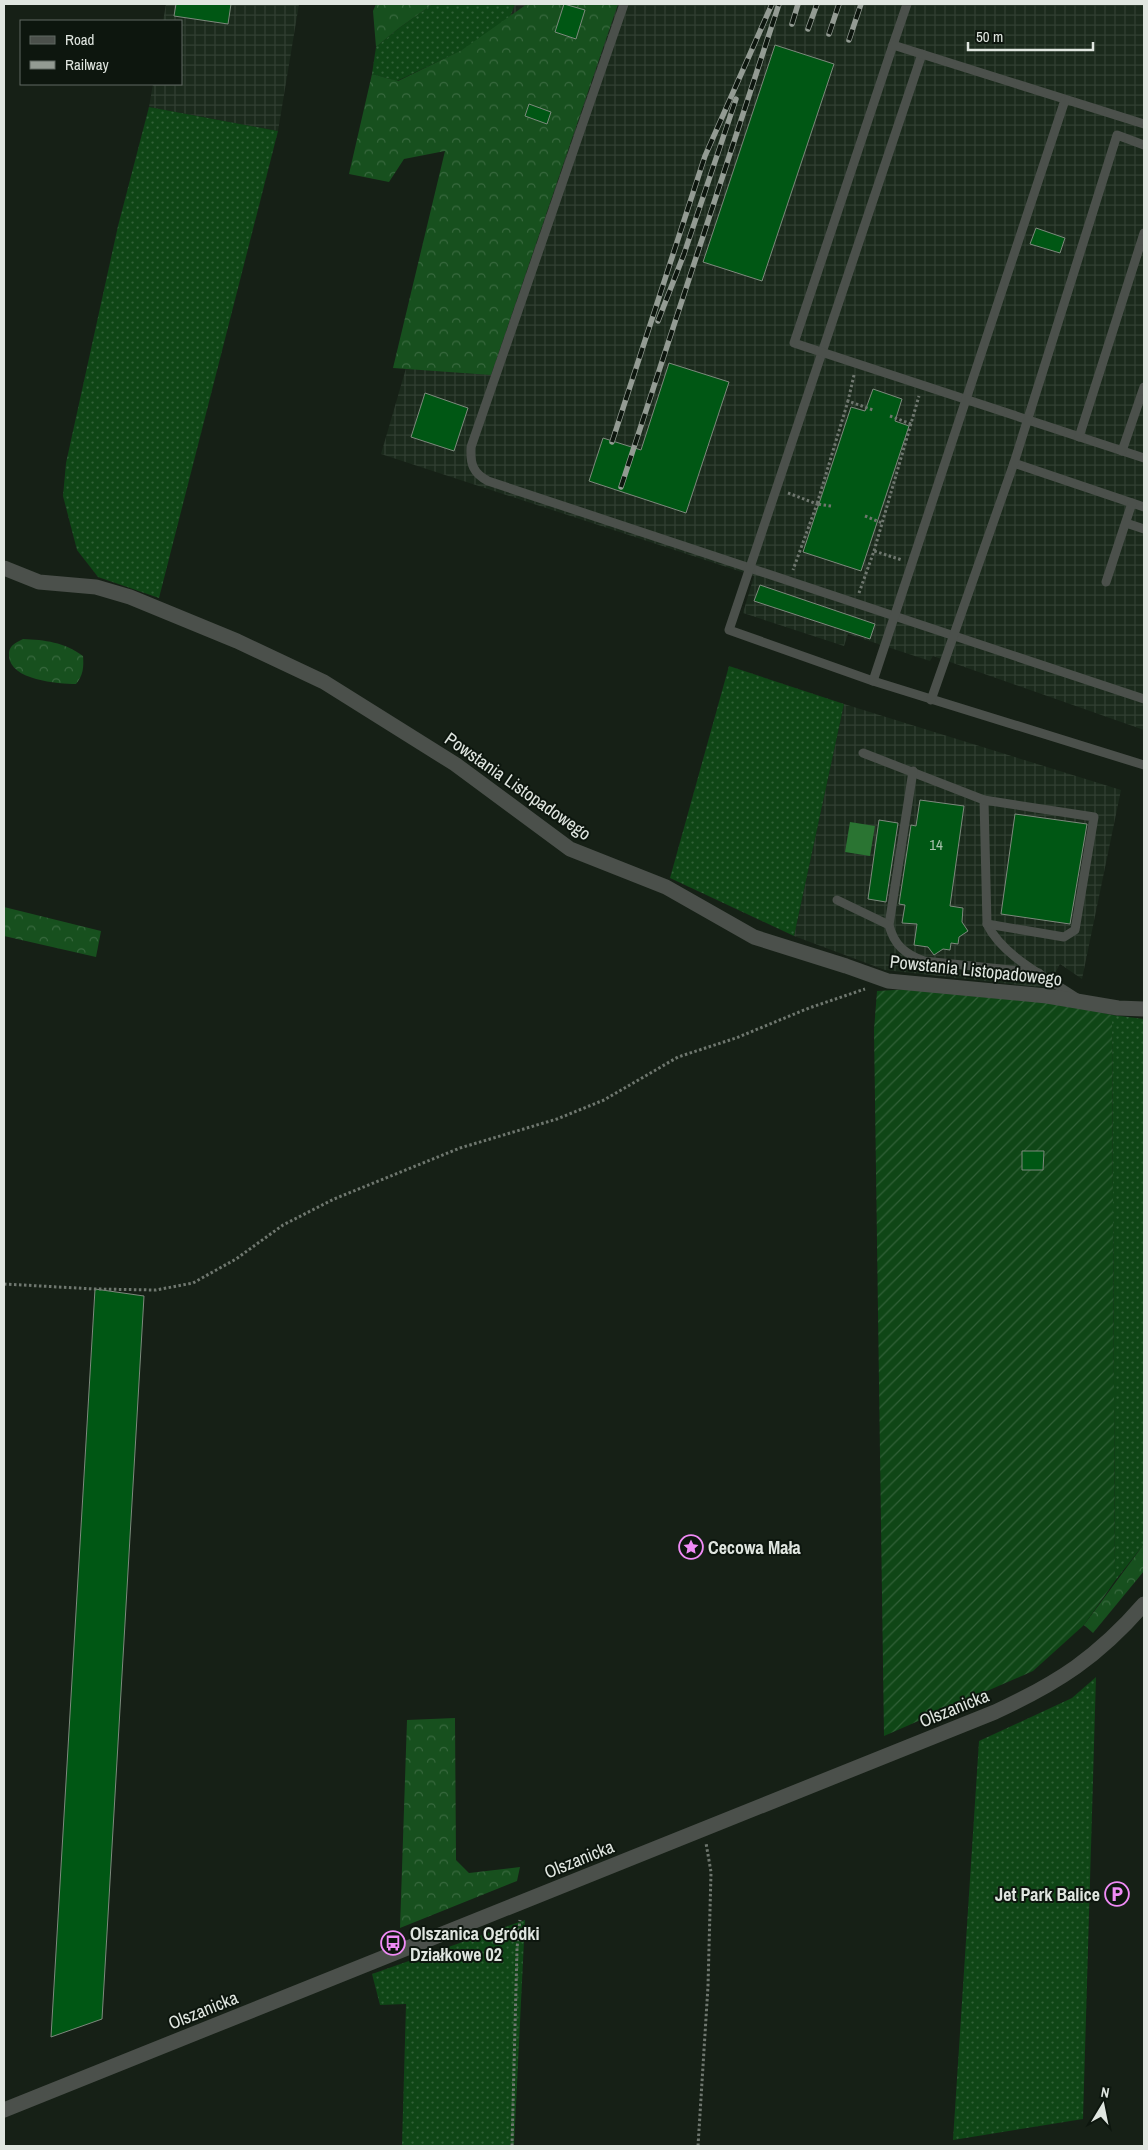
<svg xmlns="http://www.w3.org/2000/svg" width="1148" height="2150" font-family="'Archivo Narrow',sans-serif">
	<defs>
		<pattern id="industrial-grid" width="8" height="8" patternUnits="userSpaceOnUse" patternTransform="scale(1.25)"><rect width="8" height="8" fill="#1b2a1c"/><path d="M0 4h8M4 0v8" fill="none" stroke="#313f32"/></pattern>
		<pattern id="grass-dots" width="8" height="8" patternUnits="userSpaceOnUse" patternTransform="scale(1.25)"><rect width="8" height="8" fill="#0f4616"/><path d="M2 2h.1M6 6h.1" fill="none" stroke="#326138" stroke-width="1.8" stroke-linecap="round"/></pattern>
		<pattern id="forest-crowns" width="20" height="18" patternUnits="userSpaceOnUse" patternTransform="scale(1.25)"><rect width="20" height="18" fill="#17501e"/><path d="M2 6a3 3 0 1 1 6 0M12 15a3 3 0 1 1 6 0" fill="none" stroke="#38693e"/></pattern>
		<pattern id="garden-furrows" width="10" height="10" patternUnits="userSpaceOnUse" patternTransform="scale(1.25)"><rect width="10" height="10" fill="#0f4616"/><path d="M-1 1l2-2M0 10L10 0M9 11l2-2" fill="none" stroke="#326138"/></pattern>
	</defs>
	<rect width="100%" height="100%" fill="#162016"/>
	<g fill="url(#industrial-grid)">
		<path d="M166 4H299L278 131 149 107 153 84H181V21H163Z"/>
		<path d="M514 4H1144V730L933 656 930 661 848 634 844 646 743 613 754 576 381 454 504 32Z"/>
		<path d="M844 704 1121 790 1082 979 1060 964 1047 988 885 970 794 936Z"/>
	</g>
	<g fill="url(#grass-dots)">
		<path d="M433 4H515L505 30 397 81 372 74 376 47 399 28Z"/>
		<path d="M149 107 278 131 159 598 98 577 77 550 63 496 66 463 118 226Z"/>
		<path d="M729 666 844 704 794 936 670 878Z"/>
		<path d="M1112 1015 1144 1019V1544L1115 1581Z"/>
		<path d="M1096 1677 1083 2119 953 2140 979 1741 1072 1698Z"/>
		<path d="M525 1920 514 2146H402L406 2004 380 2005 372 1974Z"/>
	</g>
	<g fill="url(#forest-crowns)">
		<path d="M376 4H433L399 28 376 47 373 11Z"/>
		<path d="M527 4H618L491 375 393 368 445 151 404 159 389 182 349 174 372 74 398 81 462 50Z"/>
		<path d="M23 639C45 640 64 642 83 656 84 667 83 676 76 684 58 684 10 680 9 656 8 646 15 643 23 639Z"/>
		<path d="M4 907 101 931 96 957 4 936Z"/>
		<path d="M1144 1544V1571L1093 1633 1084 1625Z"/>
		<path d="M455 1718 456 1860 469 1873 520 1867 517 1881 400 1928 407 1720Z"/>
	</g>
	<path fill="url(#garden-furrows)" d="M911 989 1055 1002 1112 1015 1115 1581 1084 1625 1033 1671 884 1736 874 1030 877 991Z"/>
	<path fill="#2a7432" d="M850 822 875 826 870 856 845 852Z"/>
	<g fill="#005714" stroke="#7d897d">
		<path d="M176 4H231L228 24 174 16Z"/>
		<path d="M564 4 585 10 576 39 555 32Z"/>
		<path d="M775 45 834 64 762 281 703 262Z"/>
		<path d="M529 104 551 112 547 124 525 116Z"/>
		<path d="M1036 228 1065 238 1060 253 1030 244Z"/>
		<path d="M669 363 729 382 686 513 589 481 603 438 641 450Z"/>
		<path d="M873 389 902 399 895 421 909 426 861 571 803 552 851 407 865 411Z"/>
		<path d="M425 393 468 408 454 451 411 437Z"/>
		<path d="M760 585 875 624 870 639 754 601Z"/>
		<path d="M920 800 964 806 950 906 963 908 962 922 968 931 959 937 958 944 951 943 950 950 943 949 934 955 928 947 914 945 917 924 902 923 905 905 899 904 911 825 916 826Z"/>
		<path d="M1015 814 1087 824 1070 924 1001 914Z"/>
		<path d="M879 820 898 823 886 902 868 899Z"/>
		<path d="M1022 1151H1044L1043 1170H1022Z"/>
		<path d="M95 1289 144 1296 102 2019 51 2037Z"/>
	</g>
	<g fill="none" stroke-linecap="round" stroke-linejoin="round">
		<g stroke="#6f776f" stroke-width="3" stroke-dasharray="2.5 2.5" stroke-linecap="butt">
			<path d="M854 375 848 401 873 410"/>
			<path d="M890 416 911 424"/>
			<path d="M788 493 817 504 793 570"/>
			<path d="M831 506 817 504 848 401"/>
			<path d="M865 516 882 523"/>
			<path d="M874 551 919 396"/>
			<path d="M859 593 874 551 902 560"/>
			<path d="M4 1284 95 1289 156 1290 193 1283 236 1259 283 1225 334 1199 460 1148 557 1119 604 1100 678 1057 736 1038 809 1008 865 989"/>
			<path d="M512 2146 517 1948 520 1920"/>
			<path d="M698 2146 708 1986 711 1872 706 1843"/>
		</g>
		<g stroke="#4b504b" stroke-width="9">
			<path d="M624 4 471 447C470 464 473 473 488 481L1144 699"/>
			<path d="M893 45 907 4"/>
			<path d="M922 54 729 630 873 681 1144 765"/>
			<path d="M1144 124 893 45 794 343 1144 458"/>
			<path d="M1079 437 1144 233"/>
			<path d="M1122 451 1144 387"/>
			<path d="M1014 463 1144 507"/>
			<path d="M1126 523 1144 529"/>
			<path d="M1106 582 1132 503"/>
			<path d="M873 681 1065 100"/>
			<path d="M931 700 1014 463 1117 135 1144 145"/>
			<path d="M863 753 984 800 987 924C1003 957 1048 978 1077 998"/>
			<path d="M913 771 889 925C894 945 905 954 924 961L1039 973"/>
			<path d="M984 800 1094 817 1075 930 1064 937 987 924"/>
			<path d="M837 900 889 925"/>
		</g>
		<path stroke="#4b504b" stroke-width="15" d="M4 568 39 582 96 587 130 597 237 641 324 682 455 764 570 849 666 887 754 937 846 966 888 981 1047 996 1118 1008 1144 1009"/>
		<path stroke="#4b504b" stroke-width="15" d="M4 2110 995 1712C1058 1683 1098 1657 1144 1604"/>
		<g stroke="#939b93" stroke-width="5.5">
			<g id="rail">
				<path d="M792 24 798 4"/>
				<path d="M808 29 817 4"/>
				<path d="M829 34 839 4"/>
				<path d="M849 40 861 4"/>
				<path d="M658 321 684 254 736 99"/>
				<path d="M612 442 705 156 772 4"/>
				<path d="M621 487 779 4"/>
			</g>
		</g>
		<use href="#rail" stroke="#0d160e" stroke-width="4" stroke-dasharray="11" stroke-linecap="butt"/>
	</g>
	<defs>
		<g id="sight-ring" transform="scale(1.25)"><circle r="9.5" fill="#0d160e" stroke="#f08bf6" stroke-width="1.5"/><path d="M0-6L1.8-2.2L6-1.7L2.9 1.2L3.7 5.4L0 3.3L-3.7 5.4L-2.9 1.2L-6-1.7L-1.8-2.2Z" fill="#f08bf6"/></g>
		<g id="parking-ring" transform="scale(1.25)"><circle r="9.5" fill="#0d160e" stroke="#f08bf6" stroke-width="1.5"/><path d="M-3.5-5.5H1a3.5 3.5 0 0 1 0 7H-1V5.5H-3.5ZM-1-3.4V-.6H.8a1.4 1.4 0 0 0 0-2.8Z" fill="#f08bf6"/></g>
		<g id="bus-ring" transform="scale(1.25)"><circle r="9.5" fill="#0d160e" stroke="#f08bf6" stroke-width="1.5"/><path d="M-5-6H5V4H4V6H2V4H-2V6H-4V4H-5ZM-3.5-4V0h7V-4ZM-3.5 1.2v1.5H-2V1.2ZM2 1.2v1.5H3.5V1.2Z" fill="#f08bf6"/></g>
	</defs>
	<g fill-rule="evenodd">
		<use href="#sight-ring" x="691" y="1547"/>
		<use href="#parking-ring" x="1117" y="1894"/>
		<use href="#bus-ring" x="393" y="1943"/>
	</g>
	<g text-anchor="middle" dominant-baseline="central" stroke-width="4" stroke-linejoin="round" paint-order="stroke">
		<g font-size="15" fill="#a8c2ad">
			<text x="936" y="844">14</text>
		</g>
		<g font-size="18" fill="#e0e6e0" stroke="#0d160e">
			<text transform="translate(518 786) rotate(35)">Powstania Listopadowego</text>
			<text transform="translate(976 970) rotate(6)">Powstania Listopadowego</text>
			<text transform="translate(954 1708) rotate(-22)">Olszanicka</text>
			<text transform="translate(579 1859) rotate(-22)">Olszanicka</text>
			<text transform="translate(203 2010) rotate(-22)">Olszanicka</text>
		</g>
		<g font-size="18" font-weight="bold" fill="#e0e6e0" stroke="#0d160e" text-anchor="start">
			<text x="708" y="1547">Cecowa Mała</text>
			<text x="1100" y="1894" text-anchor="end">Jet Park Balice</text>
			<text x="410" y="1933">Olszanica Ogródki<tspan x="410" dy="21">Działkowe 02</tspan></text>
		</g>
	</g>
	<rect width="1148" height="2150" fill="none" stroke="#e0e6e0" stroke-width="10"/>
	<rect x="20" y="20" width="162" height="65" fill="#0d160e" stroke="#616962"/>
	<rect x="30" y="36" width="25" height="8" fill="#4b504b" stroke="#616962"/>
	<text x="65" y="45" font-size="15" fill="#e0e6e0">Road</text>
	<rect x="30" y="61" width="25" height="8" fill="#939b93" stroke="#616962"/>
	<text x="65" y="70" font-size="15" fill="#e0e6e0">Railway</text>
	<g transform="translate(1103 2105) rotate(10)" stroke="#0d160e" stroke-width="4" paint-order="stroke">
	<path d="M0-4L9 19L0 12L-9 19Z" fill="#e0e6e0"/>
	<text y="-8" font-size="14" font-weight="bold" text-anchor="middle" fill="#e0e6e0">N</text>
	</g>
	<path d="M968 42v8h125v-8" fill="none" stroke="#e0e6e0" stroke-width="2.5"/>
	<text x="976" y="42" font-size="15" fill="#e0e6e0" stroke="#0d160e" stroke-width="4" paint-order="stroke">50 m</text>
</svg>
